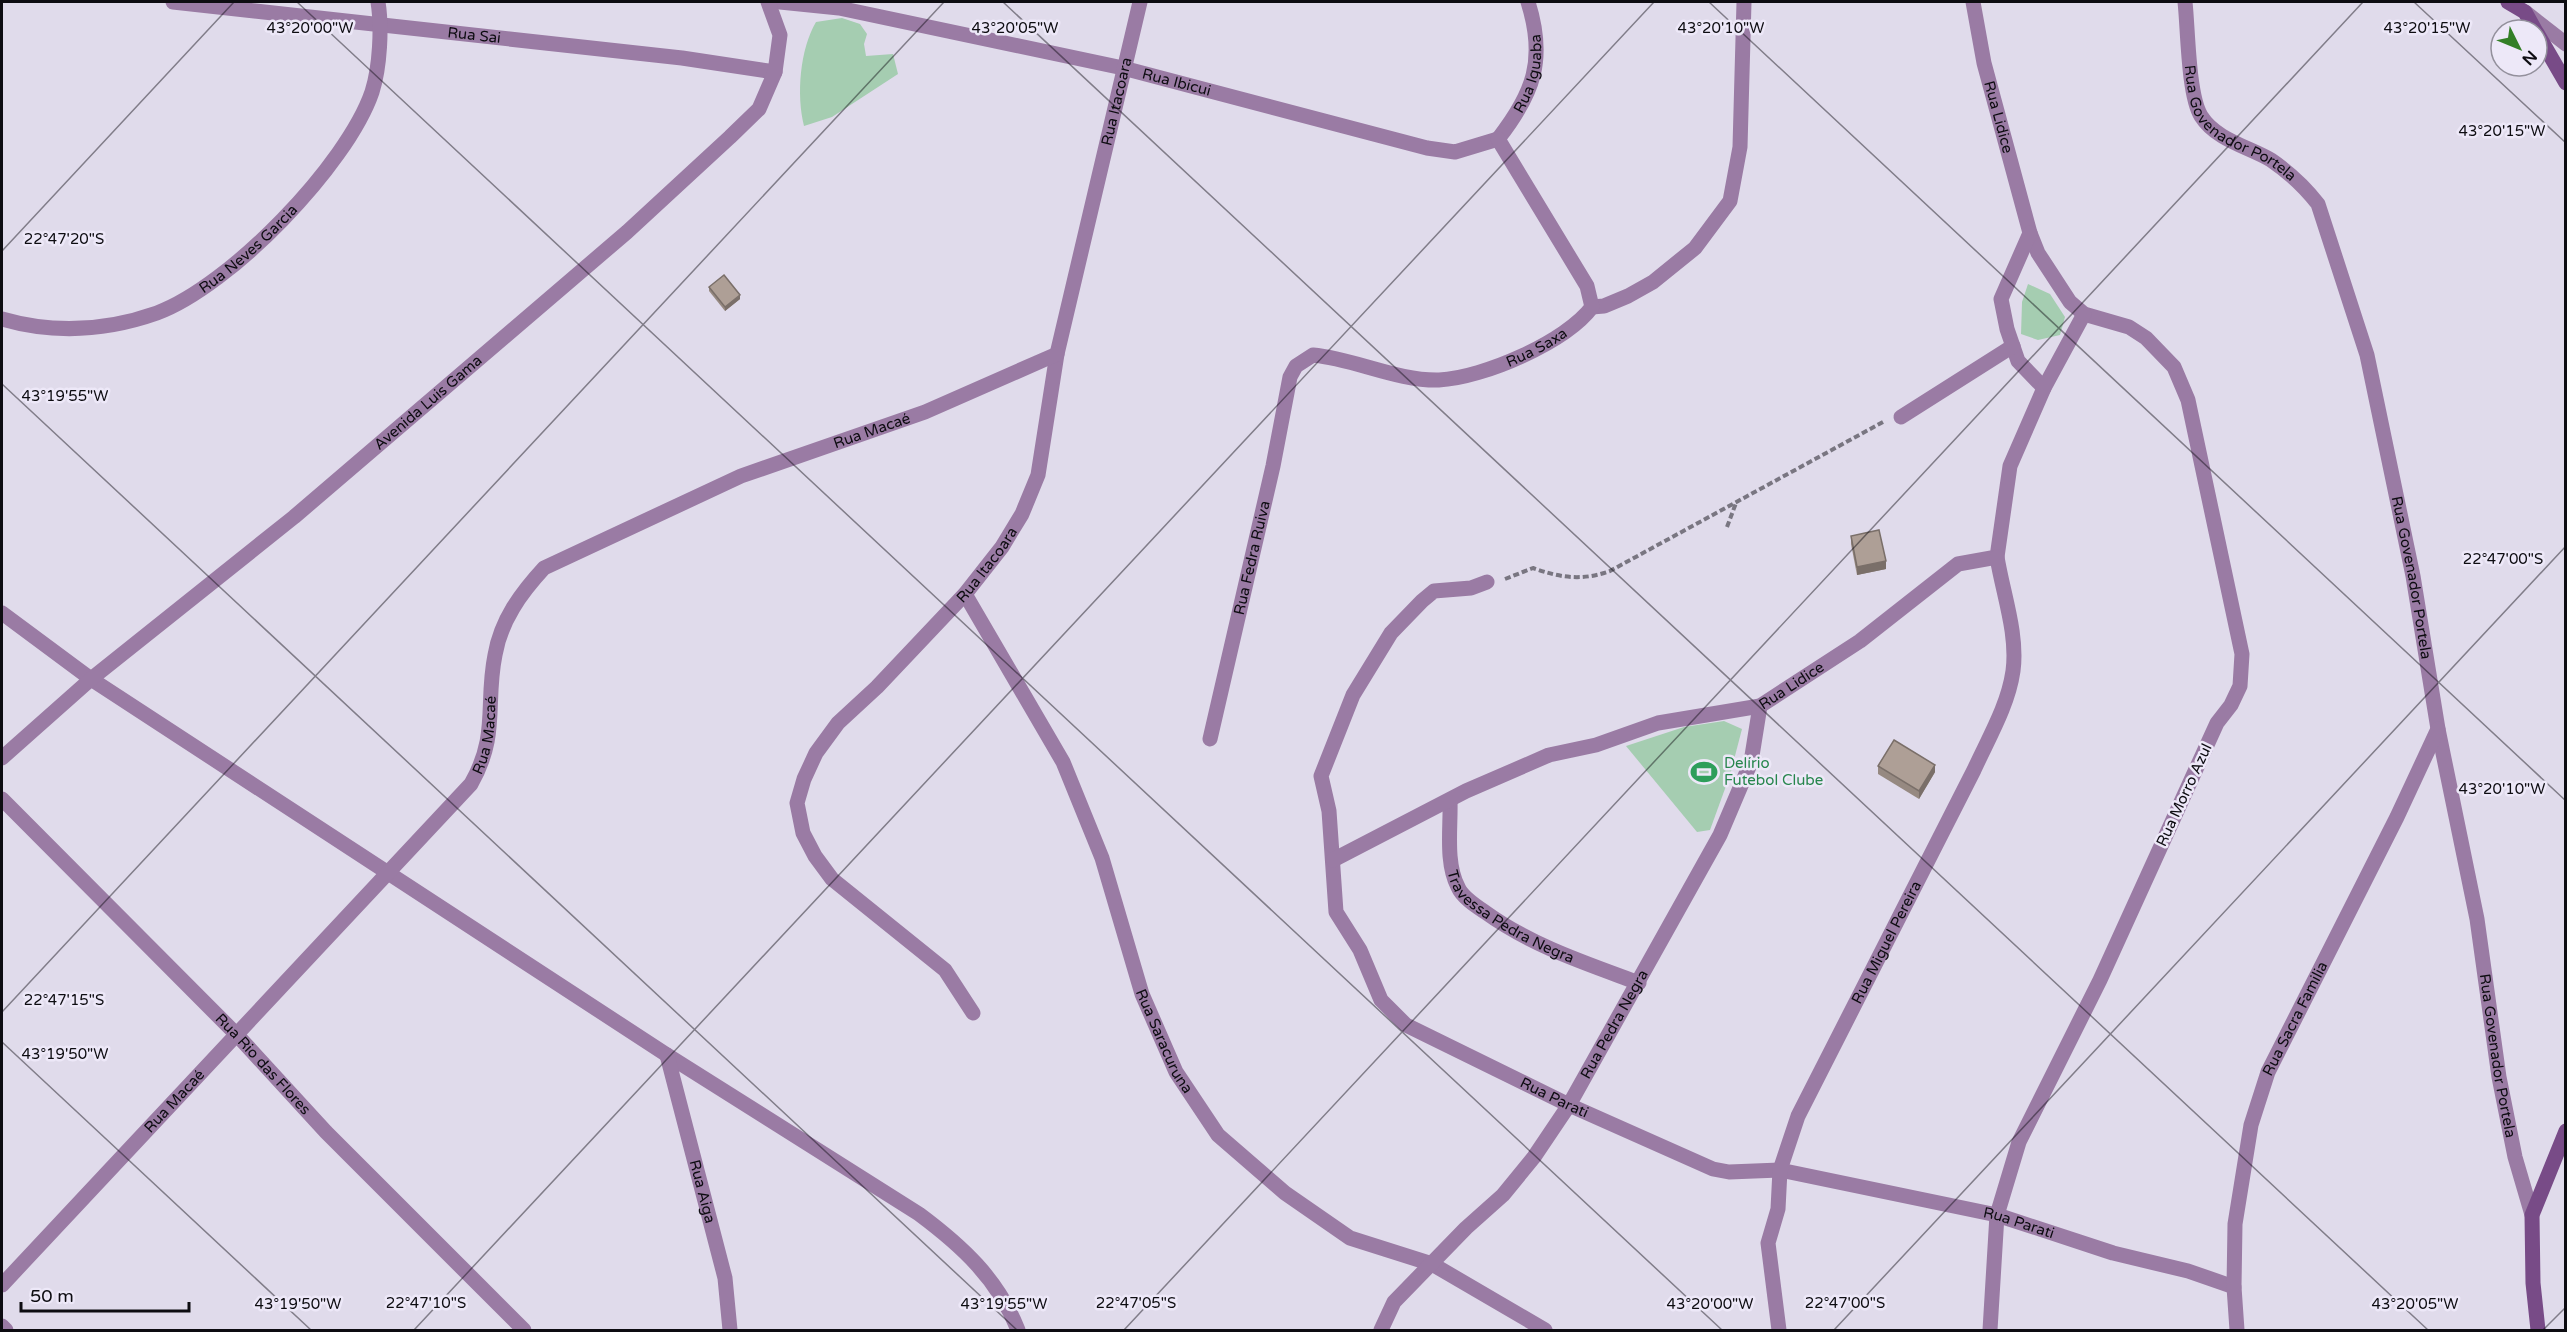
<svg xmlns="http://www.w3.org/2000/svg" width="2567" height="1332" font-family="'Varela Round',sans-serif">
	<rect width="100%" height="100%" fill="#e0dbeb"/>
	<g fill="#a5cdb1">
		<path d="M842 18 860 24 867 34 864 44 866 56 893 54 898 74 832 117 804 126C796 95 800 49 816 22Z"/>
		<path d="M2028 284 2050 294 2065 317 2060 335 2038 340 2021 334 2022 302Z"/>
		<path d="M1724 721 1742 729 1730 775 1710 830 1697 832 1626 746 1684 727Z"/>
	</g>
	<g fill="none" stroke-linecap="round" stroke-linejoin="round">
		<g stroke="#797681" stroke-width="4" stroke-dasharray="6 3" stroke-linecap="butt">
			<path d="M1727 527 1736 503"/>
			<path d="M1505 579 1533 568C1561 578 1582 581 1610 571L1883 422"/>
		</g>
		<g stroke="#9a7ba4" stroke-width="15">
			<path id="s1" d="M173 2 682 58 775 72"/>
			<path id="s2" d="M780 2 839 8 1123 68 1427 148 1455 152 1498 139"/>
			<path id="s3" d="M1973 2 1984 63 2030 233 2038 253 2070 302 2084 314 2129 327 2146 338 2174 367 2188 400 2242 654 2240 686 2231 705 2217 723 2100 980 2019 1142 1997 1215 1990 1330"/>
			<path id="s4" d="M2185 2C2188 28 2188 95 2201 116 2216 140 2249 147 2271 160 2290 173 2304 186 2318 204L2367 355 2413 576 2438 729 2477 919 2499 1077 2515 1157 2532 1215"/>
			<path d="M2525 12 2566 44"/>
			<path id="s5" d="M1498 139C1534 93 1546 59 1528 2"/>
			<path d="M2030 233 2001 299 2007 329 2018 361 2044 388"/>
			<path d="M1592 307 1604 306 1628 296 1653 282 1695 248 1730 201 1740 147 1744 2"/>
			<path id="s6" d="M2 319C54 334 106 331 157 313 230 286 347 165 372 92 380 67 382 27 378 2"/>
			<path d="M1901 417 2013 346"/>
			<path id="s7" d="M1487 582 1471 588 1434 591 1422 601 1391 633 1353 695 1321 776 1329 811 1336 912 1360 950 1381 1000 1406 1025 1569 1105 1713 1169 1729 1172 1780 1170 1997 1215 2113 1253 2188 1271 2234 1287"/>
			<path id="s8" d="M965 594 1063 762 1102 858 1142 994 1176 1072 1218 1135 1285 1193 1350 1238 1432 1264 1545 1330"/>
			<path d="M2 613 91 679 667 1055 919 1214C962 1246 998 1279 1018 1330"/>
			<path id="s9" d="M1210 739 1273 466 1290 377 1296 366 1313 355C1355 359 1397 381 1439 380 1483 378 1566 342 1592 307L1587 286 1498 139"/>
			<path id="s10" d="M2 758 91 679 294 517 627 232 730 137 759 109 775 72 780 35 768 2"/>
			<path id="s11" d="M2 799 237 1035 326 1132 524 1330"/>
			<path id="s12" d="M1450 800C1451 827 1445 862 1458 887 1462 897 1476 906 1485 912 1532 946 1585 963 1639 983"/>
			<path id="s13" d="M1333 860 1466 791 1549 755 1596 745 1658 723 1760 706 1860 641 1958 564 1997 557 2010 466 2044 388 2084 314"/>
			<path id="s14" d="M973 1013 945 970 832 879 815 856 803 833 797 803 804 779 816 753 838 723 877 687 965 594 1002 547 1022 514 1038 475 1057 354 1140 2"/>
			<path id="s15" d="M667 1055 725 1278 730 1330"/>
			<path id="s16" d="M2 1285 471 784C499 735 485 704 495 655 501 620 521 593 544 568L741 476 925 412 1057 354"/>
			<path d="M2 1326 6 1330"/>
			<path id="s17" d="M1381 1330 1394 1302 1466 1228 1503 1195 1534 1157 1569 1105 1720 835 1751 762 1760 706"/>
			<path id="s18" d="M1779 1330 1768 1243 1778 1209 1780 1170 1798 1116 1974 770C1988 739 2008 706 2013 671 2018 634 2003 594 1997 557"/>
			<path id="s19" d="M2237 1330 2234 1287 2235 1224 2251 1125 2268 1072 2397 817 2438 729"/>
		</g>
		<g stroke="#784b87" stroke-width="15">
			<path d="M2508 2 2525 12 2535 30"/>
			<path d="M2537 33 2566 83"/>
			<path d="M2538 1330 2533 1283 2532 1215 2566 1131"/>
		</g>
	</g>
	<g fill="#968981">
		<path d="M709 287 740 299 725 311 709 291Z"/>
		<path d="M1851 536 1886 569 1857 575 1851 544Z"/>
		<path d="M1878 766 1935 772 1919 799 1878 774Z"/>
	</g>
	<g fill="#7a6f69">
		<path d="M740 295V299L725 311V307Z"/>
		<path d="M1886 561V569L1857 575V567Z"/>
		<path d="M1935 765V772L1919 799V791Z"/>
	</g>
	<g fill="#ae9f96" stroke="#7a6f69" stroke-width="1.5">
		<path d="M724 275 740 295 725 307 709 287Z"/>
		<path d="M1879 530 1886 561 1857 567 1851 536Z"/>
		<path d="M1894 740 1935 765 1919 791 1878 766Z"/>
	</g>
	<path fill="none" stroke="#0d0c11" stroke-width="1.5" stroke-opacity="0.45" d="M297 2 1722 1330M1003 2 2428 1330M1709 2 2566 801M2414 2 2566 143M2 251 234 2M2 384 1017 1330M2 1012 944 2M2 1042 311 1330M414 1330 1654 2M1124 1330 2363 2M1834 1330 2566 546M2543 1330 2566 1307"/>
	<defs>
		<g id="stadium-bare" transform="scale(2.07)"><path d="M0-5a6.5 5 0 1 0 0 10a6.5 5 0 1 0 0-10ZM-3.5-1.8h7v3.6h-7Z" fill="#2e9e5b" stroke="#ede8f8" stroke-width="2.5" paint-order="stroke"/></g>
	</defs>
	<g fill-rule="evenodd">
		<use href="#stadium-bare" x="1704" y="772"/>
	</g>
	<g text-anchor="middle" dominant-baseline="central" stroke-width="5" stroke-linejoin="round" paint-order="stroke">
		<g font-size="15" fill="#0d0c11" stroke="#ede8f8">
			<text stroke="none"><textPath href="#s1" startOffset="303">Rua Sai</textPath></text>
			<text stroke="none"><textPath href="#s5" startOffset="74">Rua Iguaba</textPath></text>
			<text stroke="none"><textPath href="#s2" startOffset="405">Rua Ibicui</textPath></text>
			<text stroke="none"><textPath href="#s14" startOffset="1076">Rua Itacoara</textPath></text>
			<text stroke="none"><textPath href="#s3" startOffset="118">Rua Lidice</textPath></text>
			<text stroke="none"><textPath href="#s4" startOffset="146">Rua Govenador Portela</textPath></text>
			<text stroke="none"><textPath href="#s6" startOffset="270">Rua Neves Garcia</textPath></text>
			<text stroke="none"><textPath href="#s9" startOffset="636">Rua Saxa</textPath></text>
			<text stroke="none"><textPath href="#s10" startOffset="555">Avenida Luis Gama</textPath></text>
			<text stroke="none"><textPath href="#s16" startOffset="1276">Rua Macaé</textPath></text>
			<text stroke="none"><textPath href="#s9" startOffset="186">Rua Fedra Ruiva</textPath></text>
			<text stroke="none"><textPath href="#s14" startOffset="590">Rua Itacoara</textPath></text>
			<text stroke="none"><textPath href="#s4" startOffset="650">Rua Govenador Portela</textPath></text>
			<text stroke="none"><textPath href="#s13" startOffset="495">Rua Lidice</textPath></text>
			<text stroke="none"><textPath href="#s16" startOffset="738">Rua Macaé</textPath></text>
			<text transform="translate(2184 795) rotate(-65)">Rua Morro Azul</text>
			<text stroke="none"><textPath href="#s12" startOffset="148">Travessa Pedra Negra</textPath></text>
			<text stroke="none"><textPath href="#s18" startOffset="414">Rua Miguel Pereira</textPath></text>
			<text stroke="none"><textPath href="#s19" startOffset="322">Rua Sacra Familia</textPath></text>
			<text stroke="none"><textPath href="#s17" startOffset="388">Rua Pedra Negra</textPath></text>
			<text stroke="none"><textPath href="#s8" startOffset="492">Rua Saracuruna</textPath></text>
			<text stroke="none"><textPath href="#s4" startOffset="1136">Rua Govenador Portela</textPath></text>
			<text stroke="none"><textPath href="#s11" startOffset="372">Rua Rio das Flores</textPath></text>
			<text stroke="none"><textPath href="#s7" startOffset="711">Rua Parati</textPath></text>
			<text stroke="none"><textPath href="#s16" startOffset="252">Rua Macaé</textPath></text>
			<text stroke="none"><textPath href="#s15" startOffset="141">Rua Aiga</textPath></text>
			<text stroke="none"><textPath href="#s7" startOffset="1197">Rua Parati</textPath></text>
		</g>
		<g font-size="15" fill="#27864d" stroke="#ede8f8" text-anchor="start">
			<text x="1724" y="763">Delírio<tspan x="1724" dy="17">Futebol Clube</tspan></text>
		</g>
	</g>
	<g font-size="15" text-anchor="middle" fill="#0d0c11" stroke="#ede8f8" stroke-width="5" stroke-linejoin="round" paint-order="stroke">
		<text x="310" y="33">43°20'00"W</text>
		<text x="1015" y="33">43°20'05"W</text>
		<text x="1721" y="33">43°20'10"W</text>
		<text x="2427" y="33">43°20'15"W</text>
		<text x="2502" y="136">43°20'15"W</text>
		<text x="64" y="244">22°47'20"S</text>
		<text x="65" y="401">43°19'55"W</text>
		<text x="2503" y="564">22°47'00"S</text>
		<text x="2502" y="794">43°20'10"W</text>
		<text x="64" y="1005">22°47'15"S</text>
		<text x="65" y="1059">43°19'50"W</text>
		<text x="426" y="1308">22°47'10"S</text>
		<text x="1136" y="1308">22°47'05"S</text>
		<text x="1845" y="1308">22°47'00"S</text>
		<text x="298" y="1309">43°19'50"W</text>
		<text x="1004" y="1309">43°19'55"W</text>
		<text x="1710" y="1309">43°20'00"W</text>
		<text x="2415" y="1309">43°20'05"W</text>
	</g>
	<rect width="2567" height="1332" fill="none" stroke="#0d0c11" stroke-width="6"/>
	<g transform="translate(2519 48) rotate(133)"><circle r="28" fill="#ede8f8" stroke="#93909c" stroke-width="1.5"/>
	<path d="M0-4.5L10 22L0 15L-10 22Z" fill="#337f27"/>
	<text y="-9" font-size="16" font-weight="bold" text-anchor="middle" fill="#0d0c11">N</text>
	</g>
	<path d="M21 1302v9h168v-9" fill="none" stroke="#0d0c11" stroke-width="3"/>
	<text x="30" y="1302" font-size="18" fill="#0d0c11" stroke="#ede8f8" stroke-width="4.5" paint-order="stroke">50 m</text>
</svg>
